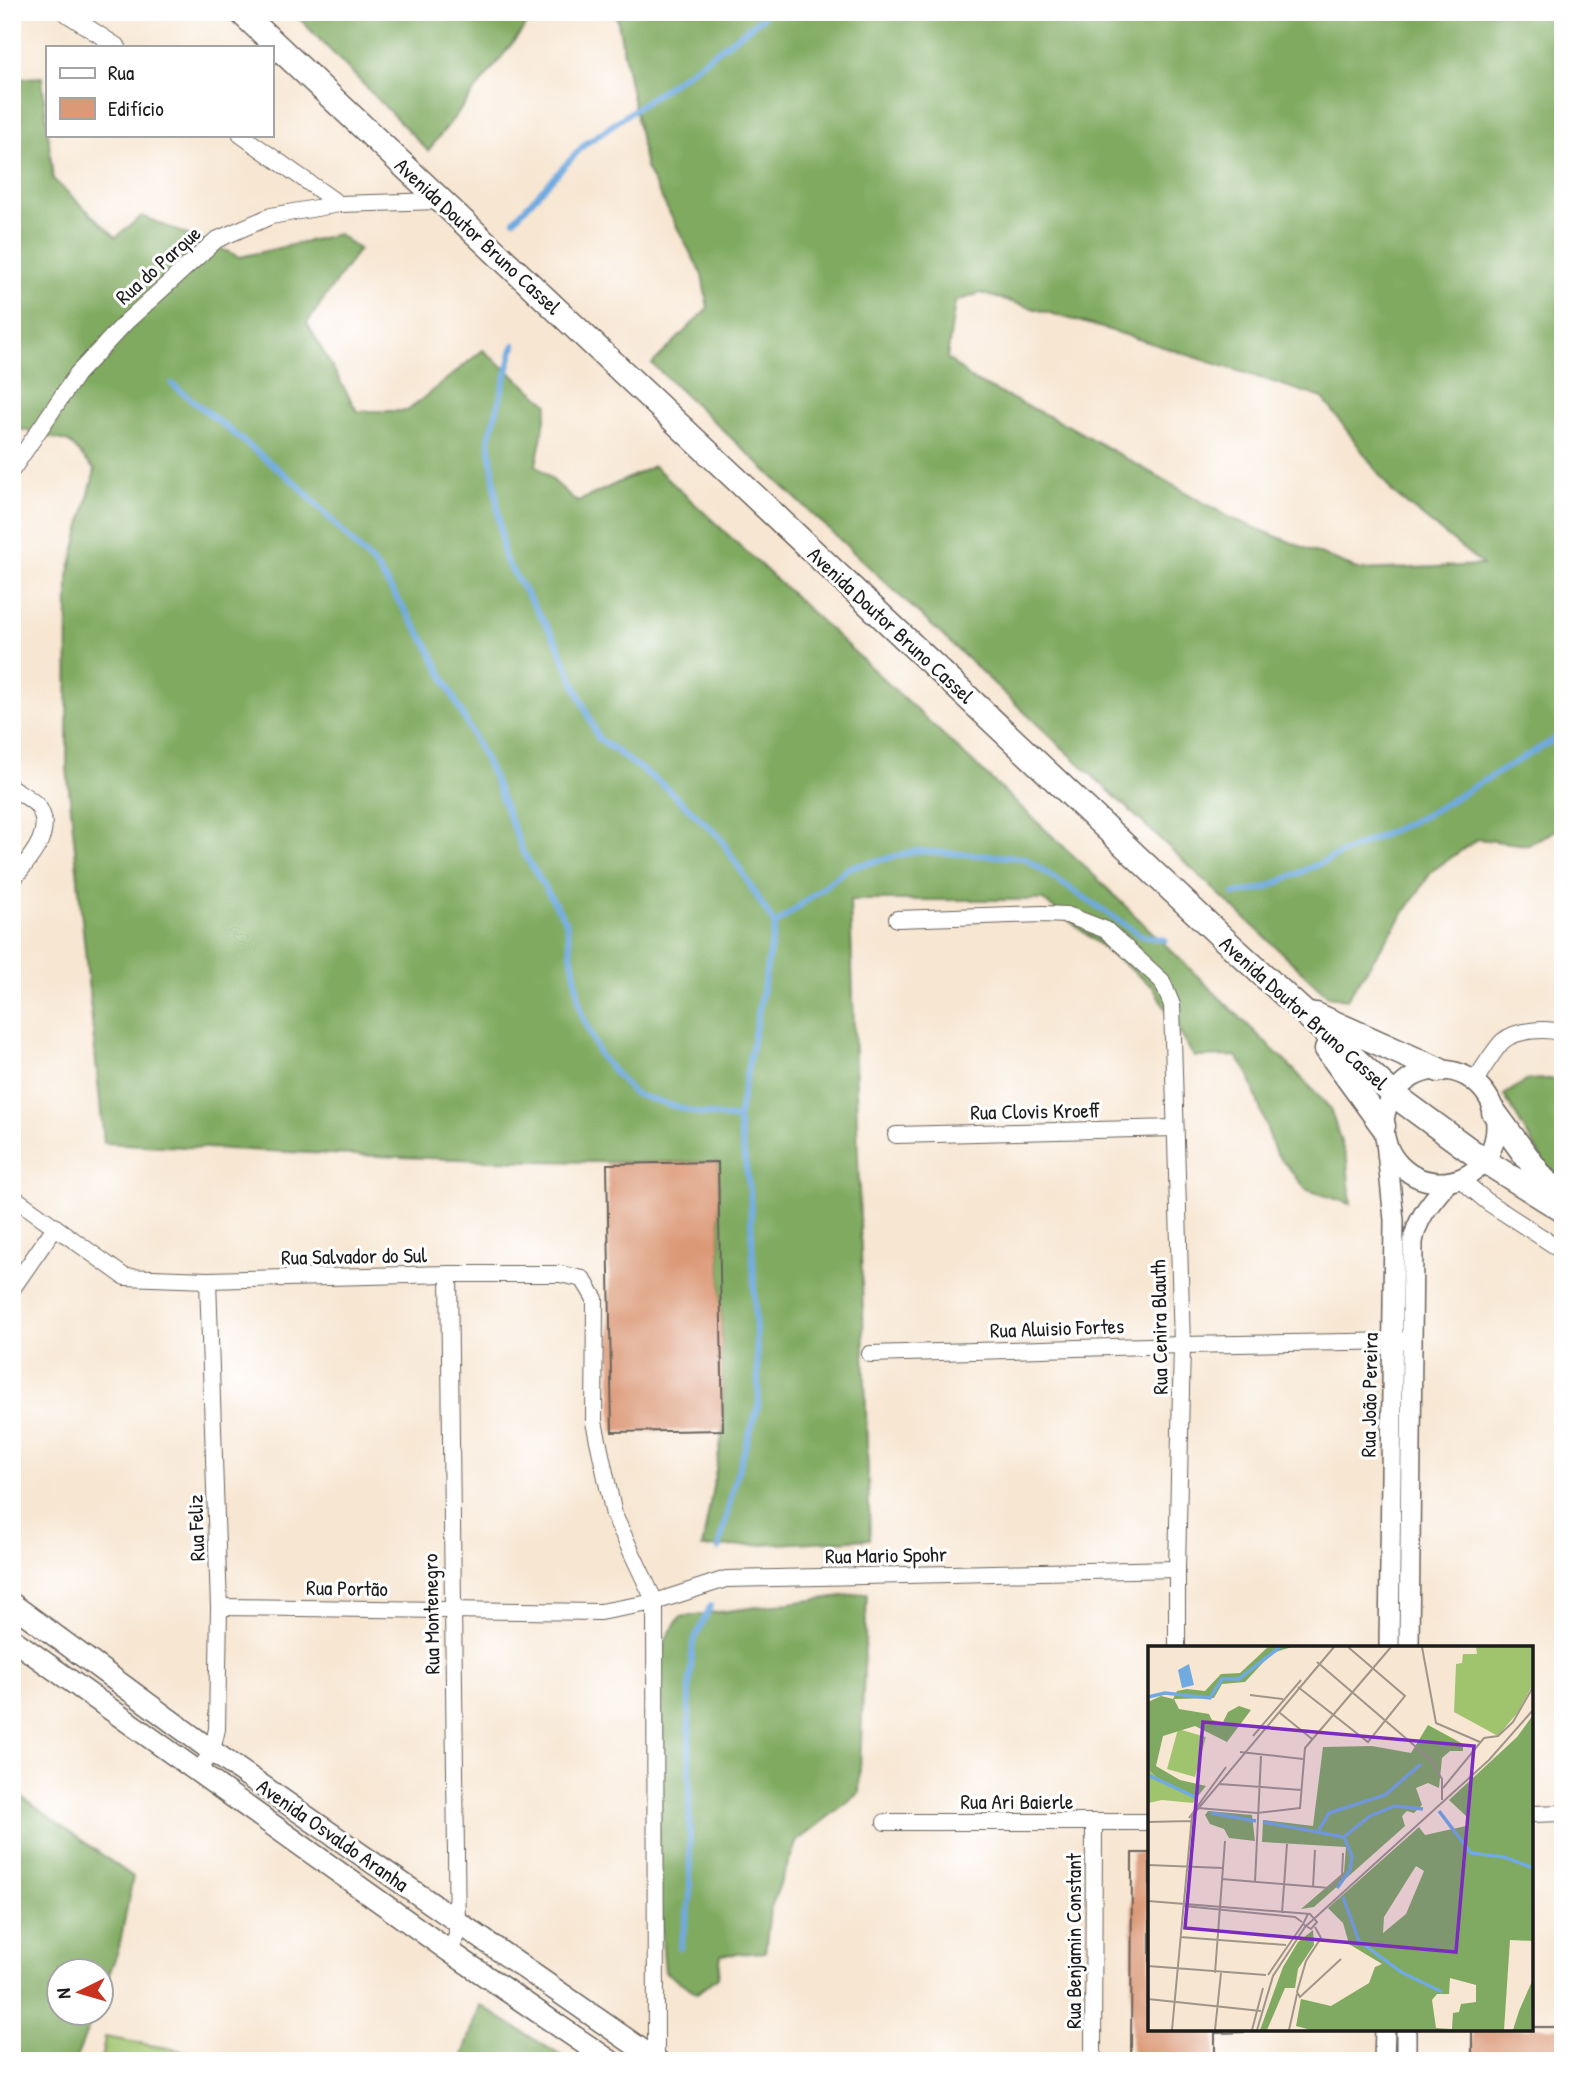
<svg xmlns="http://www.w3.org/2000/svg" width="1575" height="2073" font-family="'Patrick Hand',sans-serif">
	<rect width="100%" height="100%" fill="#fff"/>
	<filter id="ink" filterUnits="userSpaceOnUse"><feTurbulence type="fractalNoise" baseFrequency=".0143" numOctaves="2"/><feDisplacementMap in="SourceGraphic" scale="14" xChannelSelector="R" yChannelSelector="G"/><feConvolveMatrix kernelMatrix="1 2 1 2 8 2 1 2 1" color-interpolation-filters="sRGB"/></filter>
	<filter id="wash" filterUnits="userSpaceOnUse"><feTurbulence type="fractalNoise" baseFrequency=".00686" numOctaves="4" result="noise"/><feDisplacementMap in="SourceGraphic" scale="28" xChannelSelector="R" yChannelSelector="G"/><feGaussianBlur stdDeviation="1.57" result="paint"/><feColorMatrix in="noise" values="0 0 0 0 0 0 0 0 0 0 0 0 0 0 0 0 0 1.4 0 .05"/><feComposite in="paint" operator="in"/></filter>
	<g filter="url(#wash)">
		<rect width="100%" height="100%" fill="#f7e6d2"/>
		<path fill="#a0c46e" stroke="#5e7045" stroke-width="2" d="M105 2037 240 2061H101Z"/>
		<g fill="#80aa61" stroke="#4e633e" stroke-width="2" fill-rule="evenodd">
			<path d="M293 12H542L536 13 428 151Z"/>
			<path d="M616 12H1563V827L1527 845 1478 839 1432 871 1347 999 1328 996 652 364 708 308 702 275 646 168ZM980 293 1116 332 1323 398 1393 493 1483 565 1359 570 1231 518 1067 425 973 380 947 358 955 302Z"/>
			<path d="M42 77 53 179 116 237 142 216 240 257 338 234 359 249 307 323 357 411H407L483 350 548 404 536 465 577 502 654 466 1078 860 1294 1070 1330 1108 1347 1161 1351 1204 1307 1190 1275 1152 1248 1073 1236 1056 1194 1057 1153 987 1043 900H850L870 1539 702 1548 723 1430 718 1162C513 1165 308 1153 104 1143L67 768 68 576 95 470 69 442 12 427V79Z"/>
			<path d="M1563 1078V1178L1545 1165 1504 1095 1527 1080Z"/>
			<path d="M867 1593 859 1793 797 1841 770 1910 765 1952 721 1955 718 1977 697 1993 665 1972 657 1880 658 1675 667 1637 680 1617Z"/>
			<path d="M12 1790 133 1877 119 1948 102 1993V1972H60V2014H94L75 2061H12Z"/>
			<path d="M480 2005 569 2061H461Z"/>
		</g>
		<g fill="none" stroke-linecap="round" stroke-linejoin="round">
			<g stroke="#70aae0" stroke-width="6">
				<path d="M514 220 585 144 691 70 762 18 766 12"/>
				<path d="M514 345 489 440 504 558 556 641 598 738 664 786 719 836 775 925"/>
				<path d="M172 384 298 485 377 568 427 644 493 776 522 850 566 922 581 1012 600 1056 634 1094 697 1113 738 1119"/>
				<path d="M1234 894 1266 888 1424 816 1555 739 1563 727"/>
				<path d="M719 1549 734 1484 759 1403 750 1191 738 1119 775 925 848 868 917 851 1024 858 1142 936 1165 940"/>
				<path d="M680 1948 690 1901 689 1691 693 1643 711 1605"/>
			</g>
		</g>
		<g id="blocks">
			<g fill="#db9977">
				<path d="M718 1162 723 1430 612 1432 607 1164Z"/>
				<path d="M1132 1853H1150V2029H1244V2032L1215 2033V2061H1131Z"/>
				<path d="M1531 2027H1563V2061H1472V2029H1531Z"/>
			</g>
		</g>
	</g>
	<g filter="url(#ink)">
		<use href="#blocks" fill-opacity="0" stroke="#69635c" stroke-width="2"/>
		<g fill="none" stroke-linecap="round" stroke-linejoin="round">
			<g stroke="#69635c" stroke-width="18">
				<g id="minor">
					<path d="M64 12 118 47"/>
					<path d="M241 135 339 204"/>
					<path d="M12 470 77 374 127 321 216 240 271 216 339 204 441 201"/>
					<path d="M12 788C20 793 34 800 39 808 55 834 27 861 12 881"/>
					<path d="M897 919 1042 914 1067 915 1106 930 1162 981 1172 1005 1182 1345 1177 1569V1648"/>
					<path d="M1474 1082C1481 1072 1495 1048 1503 1041 1517 1029 1547 1028 1563 1033"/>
					<path d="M896 1135 1175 1128"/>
					<path d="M1460 1179 1489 1203 1563 1251"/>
					<path d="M12 1196 125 1277 208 1280 449 1274H560L583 1279 595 1299 594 1422 614 1515 655 1602 656 2059"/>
					<path d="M449 1274 457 1936 449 1951"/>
					<path d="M12 1289 55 1227"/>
					<path d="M870 1354 1182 1345 1403 1341"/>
					<path d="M219 1607 600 1612 655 1602 726 1579 1177 1569"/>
					<path d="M199 1771 212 1751 217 1729 219 1607 208 1280"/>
					<path d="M1531 1814 1563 1813"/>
					<path d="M885 1822H1150"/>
					<path d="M1093 2061 1094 1822"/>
				</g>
			</g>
			<g stroke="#69635c" stroke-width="22">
				<g id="tertiary">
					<circle cx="1440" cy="1126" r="56"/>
					<path d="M1386 1142 1394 1220 1389 1648"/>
					<path d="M1409 1648 1413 1242C1417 1217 1432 1201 1448 1182"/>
					<path d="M1384 2061 1385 2029"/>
					<path d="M1406 2061V2029"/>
				</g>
			</g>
			<g stroke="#69635c" stroke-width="24">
				<g id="secondary">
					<path d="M12 1604 212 1751 658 2061"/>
					<path d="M12 1639 449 1951 610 2061"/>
				</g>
			</g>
			<g stroke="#69635c" stroke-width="27">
				<g id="primary">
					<path d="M241 12 1227 942 1393 1094 1483 1160 1563 1210"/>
					<path d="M1316 1015 1439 1070"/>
					<path d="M1327 1049 1383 1126"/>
					<path d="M1494 1112 1543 1179 1563 1195"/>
				</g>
			</g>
			<use href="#minor" stroke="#fff" stroke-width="16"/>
			<use href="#tertiary" stroke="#fff" stroke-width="19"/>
			<use href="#secondary" stroke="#fff" stroke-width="21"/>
			<use href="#primary" stroke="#fff" stroke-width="24"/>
		</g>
	</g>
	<g text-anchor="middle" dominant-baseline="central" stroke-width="6" stroke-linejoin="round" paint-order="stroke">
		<g font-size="21" fill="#1c1c1c" stroke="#fff">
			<text transform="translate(478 236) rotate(43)">Avenida Doutor Bruno Cassel</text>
			<text transform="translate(158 265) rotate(-42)">Rua do Parque</text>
			<text transform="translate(891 625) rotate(43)">Avenida Doutor Bruno Cassel</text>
			<text transform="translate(1304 1013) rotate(42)">Avenida Doutor Bruno Cassel</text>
			<text transform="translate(1035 1111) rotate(-1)">Rua Clovis Kroeff</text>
			<text transform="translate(354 1256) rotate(-1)">Rua Salvador do Sul</text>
			<text transform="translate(1159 1327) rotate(-91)">Rua Cenira Blauth</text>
			<text transform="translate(1057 1328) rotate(-2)">Rua Aluisio Fortes</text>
			<text transform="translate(1369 1395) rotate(-89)">Rua João Pereira</text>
			<text transform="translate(196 1528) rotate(-92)">Rua Feliz</text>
			<text transform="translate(886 1555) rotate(-1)">Rua Mario Spohr</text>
			<text transform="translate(347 1588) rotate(1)">Rua Portão</text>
			<text transform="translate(431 1614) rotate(-91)">Rua Montenegro</text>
			<text x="1017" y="1801">Rua Ari Baierle</text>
			<text transform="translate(333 1835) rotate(35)">Avenida Osvaldo Aranha</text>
			<text transform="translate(1073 1941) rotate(-90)">Rua Benjamin Constant</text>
		</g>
	</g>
	<g transform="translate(1148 1646)">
		<rect width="385" height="385" fill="#f7e6d2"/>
		<path d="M328 1H385V38L370 66 350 90 306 66 308 18 314 17 315 8H329ZM30 83 58 91 47 131 19 123ZM0 123 11 134 49 151 45 157 14 154 0 157Z" fill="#a0c46e"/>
		<path d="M120 1H144L124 7 97 36 74 38 66 52 26 53 31 63 61 68 64 74 75 76 80 66 91 60 103 64 79 96 47 80 15 90 8 120 32 134 58 140 49 151 11 134 0 123V56L13 50 25 53 29 45 39 43 57 45 73 28 92 27ZM385 69V295L362 294 356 384H163L148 380 153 353 183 360 221 337 227 321 234 318 201 298 195 277 180 262 271 181 277 189 318 180V170L301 154 369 91ZM268 220 276 225 258 268 235 287 236 271ZM302 332 328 339V356L313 358 311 366 305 367 304 383 288 382 284 354 289 348H301ZM280 79 315 98V105H302L294 112 291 142 280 137 268 142 274 159 266 167 259 165 254 170 257 180 166 261 153 263 196 226 198 201 114 196 115 174 165 180 175 101 224 100 263 107ZM60 165 104 169 107 195 81 192 76 183 62 178 57 169ZM165 284 166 299 150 323 147 342H137L119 384H112L135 321 150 296ZM385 333 383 384H365L371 365Z" fill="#80aa61" fill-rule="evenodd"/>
		<path d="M41 18 46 39 34 42 30 24Z" fill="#70aae0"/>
		<path fill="none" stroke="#70aae0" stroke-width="3.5" d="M0 51 17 47 62 52 74 33H91L132 1M0 129 47 151M291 165 323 207 356 211 385 222M63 167 108 175M115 176 196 191 204 210 202 224 189 242M171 184 181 167 237 149 273 118M197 190 222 170 247 160 275 163M195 251 211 295 253 326 294 346"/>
		<path fill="none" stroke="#9f9589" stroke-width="2" d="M274 1 288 77 332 96M169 16 282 113 294 133V154M150 41 220 96 257 50 200 1M102 49 135 53M132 67 164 93M105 90 153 34M92 106 155 113M71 138 154 144M295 142 336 92 350 90 365 76 385 41M50 162 109 167 152 162 157 102 243 1M41 172 78 121M0 176 43 175M0 219 75 222M74 233 181 242 194 229 195 207M107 236 113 110M165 241 167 204M0 255 162 268 169 276 163 283 155 278 160 268M36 260 147 271 154 276M134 267 139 198M167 281 173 292 158 315 149 346 152 351 193 313M32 291 138 299M0 320 118 329M67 327 77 195M120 329 155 278M0 353 113 365M24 384 44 170 186 1M67 384 73 327M104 384 115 342M109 384 125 330 157 281 341 114 385 64M141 384 149 348"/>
		<path fill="#7b2cbf" fill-opacity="0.15" stroke="#7b2cbf" stroke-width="3.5" d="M55 76 326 100 308 306 37 282Z"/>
		<rect width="385" height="385" fill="none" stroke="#1c1c1c" stroke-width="3.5"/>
	</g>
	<rect width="1575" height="2073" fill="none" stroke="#fff" stroke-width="42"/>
	<rect x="46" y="46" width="228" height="91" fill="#ffffff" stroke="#a4a4a4" stroke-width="2"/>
	<rect x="60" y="68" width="35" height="10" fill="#ffffff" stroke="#a4a4a4" stroke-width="2"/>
	<text x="108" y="80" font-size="21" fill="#1c1c1c">Rua</text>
	<rect x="60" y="98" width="35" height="21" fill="#db9977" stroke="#a4a4a4" stroke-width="2"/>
	<text x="108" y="116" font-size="21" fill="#1c1c1c">Edifício</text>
	<g transform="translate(80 1992) rotate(265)"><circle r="33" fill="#ffffff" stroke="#a4a4a4" stroke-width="2"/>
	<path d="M0-5L12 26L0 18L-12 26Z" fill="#c8321e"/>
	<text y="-10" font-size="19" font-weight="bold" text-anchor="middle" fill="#1c1c1c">N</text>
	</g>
</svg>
